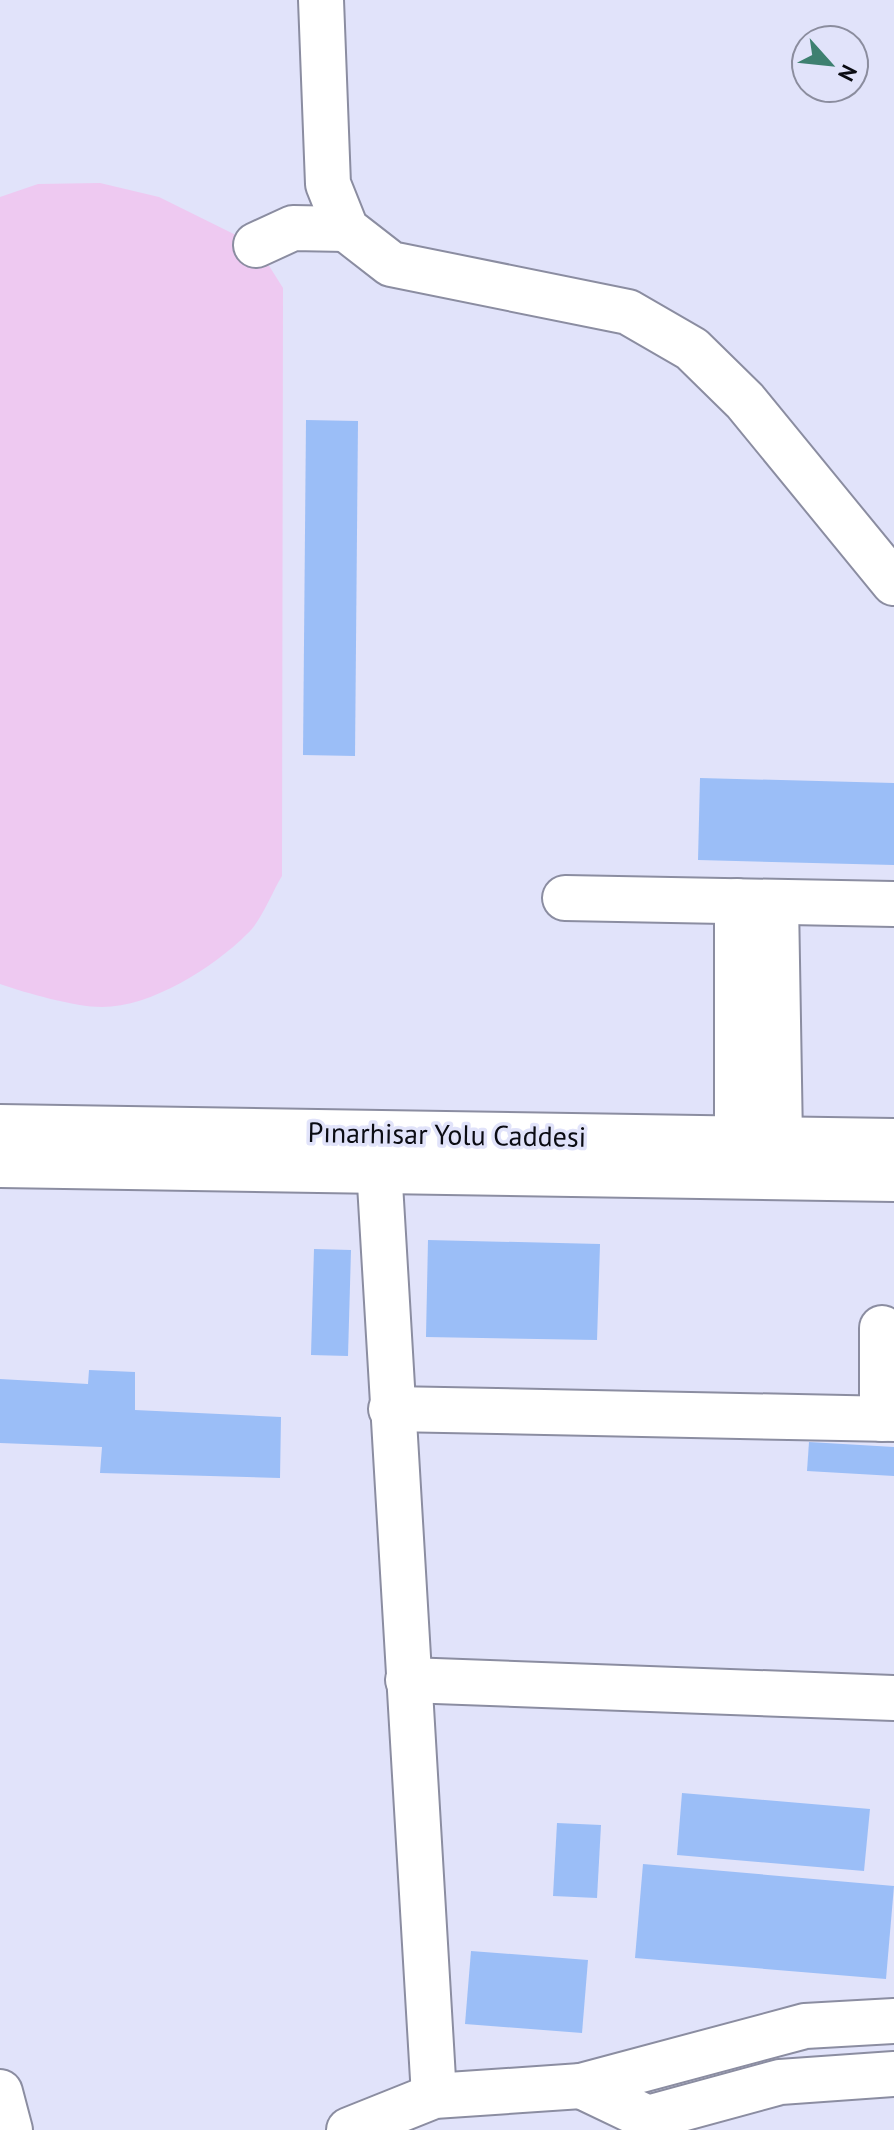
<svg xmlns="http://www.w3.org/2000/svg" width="894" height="2130" font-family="'PT Sans',sans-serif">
	<rect width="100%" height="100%" fill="#e1e3fa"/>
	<path fill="#eec9f1" d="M100 183 159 197 256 245 283 288 282 876C271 894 262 920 247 934 213 968 151 1007 102 1007 75 1007 26 993 0 984V197L38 184Z"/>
	<g fill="#9bbef7">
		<path d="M306 420 358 421 355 756 303 755Z"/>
		<path d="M700 778 894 783V865L698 860Z"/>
		<path d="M428 1240 600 1244 597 1340 426 1337Z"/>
		<path d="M314 1249 351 1250 348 1356 311 1355Z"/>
		<path d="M89 1370 135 1372V1410L281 1417 280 1478 100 1473 102 1447 0 1443V1379L88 1384Z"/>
		<path d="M809 1442 894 1447V1476L807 1471Z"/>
		<path d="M682 1793 870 1809 864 1871 677 1855Z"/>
		<path d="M557 1823 601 1825 597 1898 553 1896Z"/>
		<path d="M643 1864 894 1886 886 1979 635 1958Z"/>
		<path d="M471 1951 588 1960 582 2033 465 2024Z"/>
	</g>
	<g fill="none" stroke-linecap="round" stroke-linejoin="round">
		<g stroke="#8b8da1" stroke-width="48">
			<g id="minor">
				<path d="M321 0 328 184 346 229 391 264 628 312 692 349 745 401 894 583"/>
				<path d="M256 245 293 228 346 229"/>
				<path d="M565 898 894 904"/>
				<path d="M737 901V1139"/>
				<path d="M776 902 780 1140"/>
				<path d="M377 1133 434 2096"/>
				<path d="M391 1409 894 1419"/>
				<path d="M882 1419V1328"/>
				<path d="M408 1680 894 1698"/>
				<path d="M581 2086 648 2118 780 2082 894 2074"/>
				<path d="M0 2092 10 2130"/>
				<path d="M349 2130 434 2096 581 2086 805 2026 894 2021"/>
			</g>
		</g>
		<g stroke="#8b8da1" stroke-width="48">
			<g id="highway">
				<path d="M0 1127 894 1141"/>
				<path d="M0 1165 894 1179"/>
			</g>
		</g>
		<use href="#minor" stroke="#fff" stroke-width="44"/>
		<use href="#highway" stroke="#fff" stroke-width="44"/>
	</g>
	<g text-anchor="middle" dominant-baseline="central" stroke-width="7" stroke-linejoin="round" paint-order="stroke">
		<g font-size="28" fill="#0b0c13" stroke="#e1e3fa">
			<text transform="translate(447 1134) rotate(1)">Pınarhisar Yolu Caddesi</text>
		</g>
	</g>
	<g transform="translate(830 64) rotate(117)"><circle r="38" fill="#e1e3fa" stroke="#8b8d9e" stroke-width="2"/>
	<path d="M0-6L14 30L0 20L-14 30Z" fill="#3e8070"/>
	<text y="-12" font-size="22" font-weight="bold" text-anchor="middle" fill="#0b0c13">N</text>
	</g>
</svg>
